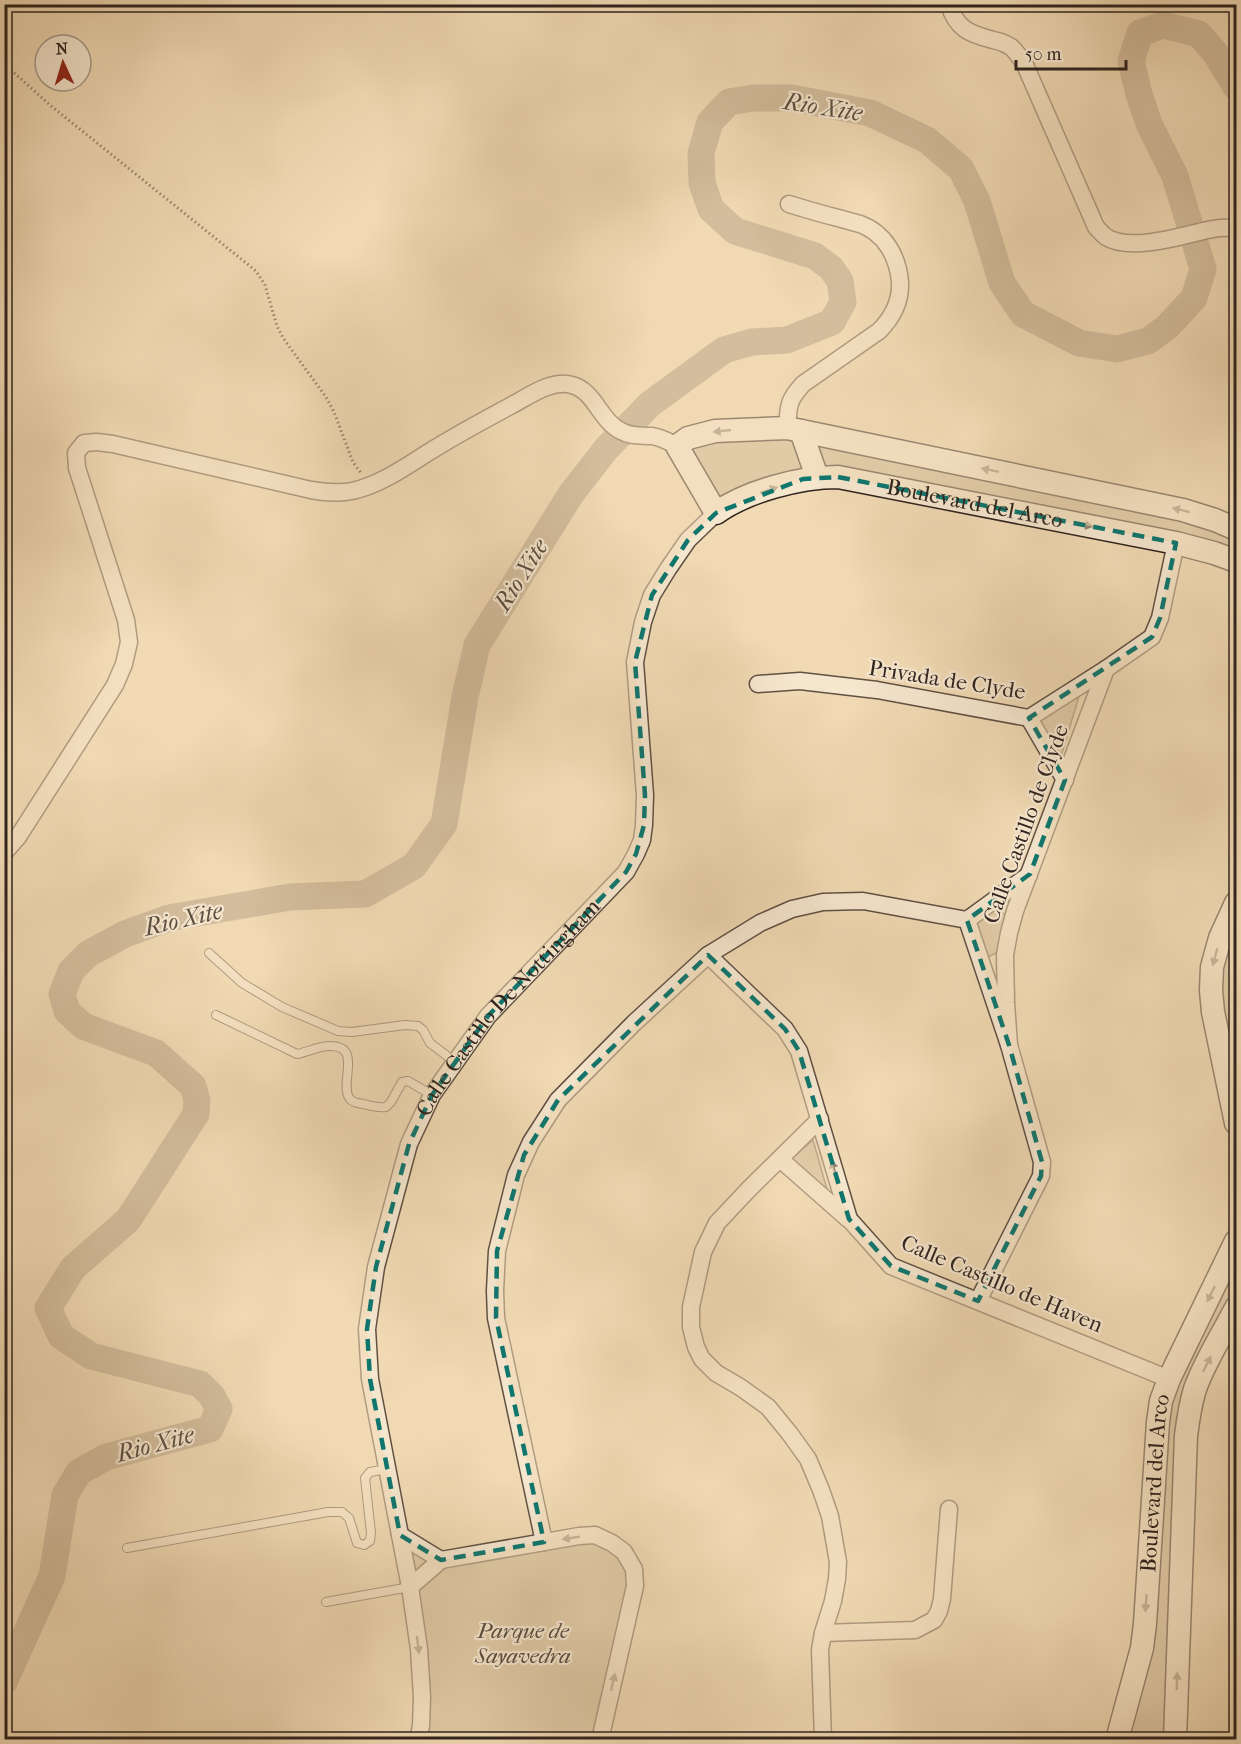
<svg xmlns="http://www.w3.org/2000/svg" width="1241" height="1744" font-family="'IM FELL French Canon',serif">
	<rect width="100%" height="100%" fill="#f0d9b3"/>
	<filter id="stains"><feTurbulence type="fractalNoise" baseFrequency=".00333" numOctaves="4"/><feColorMatrix values="0 0 0 0 .2 0 0 0 0 .09 0 0 0 0 .02 0 0 0 .5 -.17"/></filter>
	<radialGradient id="worn" r=".72"><stop offset=".6" stop-color="#630" stop-opacity="0"/><stop offset="1" stop-color="#630" stop-opacity=".3"/></radialGradient>
	<g fill="#cfba9a" stroke="#806f5c" stroke-width="1.5">
		<path d="M754 428 1236 529V561L838 477 725 507 680 443Z"/>
		<path d="M1080 693 1059 763 1037 720Z"/>
		<path d="M1236 902V1123L1213 1012Z"/>
		<path d="M994 907 1007 916 1000 951 988 957 972 924Z"/>
		<path d="M813 1140 828 1193 789 1161Z"/>
		<path d="M1236 1241V1308L1196 1388 1175 1739 1117 1740 1142 1648 1158 1422Z"/>
		<path d="M400 1535 441 1560 595 1535 634 1569 600 1739H418L421 1726Z"/>
	</g>
	<g fill="none" stroke-linecap="round" stroke-linejoin="round">
		<path stroke="#af9b81" stroke-width="27" d="M4 1682 52 1576 65 1495 79 1472 106 1457 210 1429 219 1409 212 1396 200 1384 91 1356 61 1336 48 1308 73 1268 128 1220 196 1114 197 1101 193 1086 156 1053 83 1026 67 1011 62 994 71 971 88 954 125 934 169 918 290 897 365 894 414 866 444 824 465 697 477 645 571 494 606 449 650 404 724 350 752 342 787 340 832 322 843 302 840 281 831 268 815 256 735 231 711 209 702 183 701 153 710 122 729 102 753 98H792L870 113 927 140 961 169 977 201 1002 283 1023 314 1079 343 1117 349 1148 341 1167 327 1194 298 1203 269 1175 176 1149 124 1139 94 1131 61 1140 33 1163 25 1199 34 1216 54 1236 87"/>
		<g stroke="#605144" stroke-width="10">
			<g id="lane">
				<path d="M209 953 242 983 282 1007 338 1031 352 1032 405 1025 418 1026 423 1030 430 1043 455 1062"/>
				<path d="M216 1015 297 1054C307 1052 320 1046 329 1046 364 1045 338 1084 350 1099 353 1103 358 1103 363 1104 371 1106 377 1108 386 1107L391 1102 402 1082 408 1081 432 1095"/>
				<path d="M127 1548 328 1512H342L349 1518 357 1543 364 1545 370 1541 371 1533 365 1478 370 1472 387 1469"/>
				<path d="M326 1602 410 1587"/>
			</g>
		</g>
		<g stroke="#605144" stroke-width="19">
			<g id="street">
				<path d="M949 4C956 29 970 34 993 40 999 41 1005 43 1011 47 1017 52 1021 59 1025 65L1096 227C1099 230 1102 234 1106 237 1128 251 1175 238 1199 232 1212 229 1224 226 1236 229"/>
				<path d="M787 428C789 405 787 402 803 384L879 331C893 317 901 302 900 282 898 257 885 233 860 224 853 222 845 220 838 218 822 214 805 209 789 204"/>
				<path d="M758 684 800 681 877 690 1029 718 1106 669 1152 637 1160 618 1176 543"/>
				<path d="M1029 718 1065 780"/>
				<path d="M4 853 18 837 115 685 124 664 129 642 126 620 77 468 76 453 84 443 97 442 113 444 311 490C324 492 338 494 352 491 380 485 405 467 429 452 456 435 484 420 512 405 529 396 552 379 572 385 595 391 600 421 621 431 631 437 641 435 652 436 661 437 669 442 677 446"/>
				<path d="M967 920 1029 875"/>
				<path d="M708 955 785 1029 799 1051 849 1219 891 1266 1169 1379"/>
				<path d="M820 1119 749 1189 717 1223 703 1252 691 1307V1327L696 1347 702 1359 716 1373 740 1387 768 1407 790 1434 808 1459 821 1490 830 1516 838 1562 837 1579 833 1601 823 1633 820 1650 823 1740"/>
				<path d="M780 1159 848 1219"/>
				<path d="M978 1301 1041 1176 1042 1162 1009 1045 1006 1003 1005 955 1009 933 1015 911 1106 669"/>
				<path d="M400 1535 441 1560 579 1536 595 1535 612 1543 624 1552 634 1569 635 1586 600 1740"/>
				<path d="M544 1542 496 1318 495 1291 497 1251 516 1175 531 1142 558 1100 634 1023 708 955 760 923 792 909 823 902 863 901 967 920 1009 1045"/>
				<path d="M410 1587 441 1560"/>
				<path d="M823 1633 915 1630 934 1620 939 1611 942 1599 949 1509"/>
				<path id="s1" d="M418 1740 421 1726 422 1697 419 1649 410 1587 370 1379 367 1329 376 1267 409 1144 432 1095 488 1016 626 872 636 854 642 840 644 825 645 795 635 662 643 622 652 595 668 569 688 540 716 513"/>
			</g>
		</g>
		<g stroke="#30241f" stroke-width="25">
			<g id="secondary">
				<path d="M801 431 817 477"/>
				<path id="s2" d="M1236 529 1215 520 1183 510 787 428 715 431 688 438 677 446 716 513C747 491 800 477 838 477L1176 543 1214 553 1236 561"/>
				<path d="M1236 903 1220 938 1212 967 1211 990 1213 1012 1236 1123"/>
				<path id="s3" d="M1117 1740 1142 1648 1145 1624 1158 1422 1161 1401 1169 1379 1236 1241"/>
				<path d="M1175 1740 1186 1436C1188 1420 1190 1405 1195 1389 1205 1361 1222 1335 1236 1308"/>
			</g>
		</g>
		<path stroke="#30241f" stroke-width="3" stroke-dasharray="1.5 3" stroke-linecap="butt" d="M4 64 50 105 256 271 265 285 277 326 283 338 326 397 334 412 353 462 361 473"/>
		<use href="#lane" stroke="#f5e6ce" stroke-width="8"/>
		<use href="#street" stroke="#f5e6ce" stroke-width="16"/>
		<use href="#secondary" stroke="#f5e6ce" stroke-width="22"/>
	</g>
	<defs><path id="oneway-solid" d="M-6-.8H1V-3.2L6.5 0L1 3.2V.8H-6Z" transform="scale(1.5)"/></defs>
	<g fill="#928576">
		<use href="#oneway-solid" transform="translate(722 431) rotate(174)"/>
		<use href="#oneway-solid" transform="translate(990 470) rotate(-168)"/>
		<use href="#oneway-solid" transform="translate(769 490) rotate(-18)"/>
		<use href="#oneway-solid" transform="translate(1181 510) rotate(-166)"/>
		<use href="#oneway-solid" transform="translate(1084 525) rotate(11)"/>
		<use href="#oneway-solid" transform="translate(1215 957) rotate(105)"/>
		<use href="#oneway-solid" transform="translate(834 1169) rotate(-106)"/>
		<use href="#oneway-solid" transform="translate(1211 1294) rotate(116)"/>
		<use href="#oneway-solid" transform="translate(1207 1364) rotate(-63)"/>
		<use href="#oneway-solid" transform="translate(571 1538) rotate(171)"/>
		<use href="#oneway-solid" transform="translate(1146 1603) rotate(94)"/>
		<use href="#oneway-solid" transform="translate(418 1645) rotate(83)"/>
		<use href="#oneway-solid" transform="translate(1177 1681) rotate(-88)"/>
		<use href="#oneway-solid" transform="translate(613 1682) rotate(-77)"/>
	</g>
	<path d="M0 0H1241V1744H0ZM838 477 1176 543 1160 618 1152 637 1029 718 1065 780 1030 874 967 920 1009 1045 1042 1162 1041 1176 978 1301 891 1266 849 1219 799 1051 785 1029 708 955 558 1100 524 1155 497 1251 496 1318 544 1542 441 1560 400 1535 370 1379 367 1329 376 1267 409 1144 432 1095 488 1016 626 872 636 854 644 825 645 795 635 662 652 595 688 540 716 513 803 479Z" fill="#f0d9b3" fill-opacity=".55" fill-rule="evenodd"/>
	<path fill="none" stroke="#0f766e" stroke-width="4.5" stroke-dasharray="12 8" stroke-linejoin="round" d="M838 477 1176 543 1160 618 1152 637 1029 718 1065 780 1030 874 967 920 1009 1045 1042 1162 1041 1176 978 1301 891 1266 849 1219 799 1051 785 1029 708 955 558 1100 524 1155 497 1251 496 1318 544 1542 441 1560 400 1535 370 1379 367 1329 376 1267 409 1144 432 1095 488 1016 626 872 636 854 644 825 645 795 635 662 652 595 688 540 716 513 803 479Z"/>
	<g text-anchor="middle" dominant-baseline="central" stroke-width="4.5" stroke-linejoin="round" paint-order="stroke">
		<g font-size="22" fill="#30241f" stroke="#f5e6ce">
			<text stroke="none"><textPath href="#s2" startOffset="920">Boulevard del Arco</textPath></text>
			<text transform="translate(947 680) rotate(9)">Privada de Clyde</text>
			<text transform="translate(1026 824) rotate(-70)">Calle Castillo de Clyde</text>
			<text stroke="none"><textPath href="#s1" startOffset="776">Calle Castillo De Nottingham</textPath></text>
			<text transform="translate(1002 1284) rotate(23)">Calle Castillo de Haven</text>
			<text stroke="none"><textPath href="#s3" startOffset="261">Boulevard del Arco</textPath></text>
		</g>
		<g font-size="22" font-style="italic" fill="#584a3e" stroke="#f5e6ce">
			<text x="523" y="1631">Parque de<tspan x="523" dy="25">Sayavedra</tspan></text>
		</g>
		<g font-size="24" font-style="italic" fill="#5c4e41" stroke="#f5e6ce">
			<text transform="translate(823 107) rotate(9)">Rio Xite</text>
			<text transform="translate(521 575) rotate(-58)">Rio Xite</text>
			<text transform="translate(183 919) rotate(-13)">Rio Xite</text>
			<text transform="translate(155 1444) rotate(-15)">Rio Xite</text>
		</g>
	</g>
	<rect width="1241" height="1744" fill="none" stroke="#f0d9b3" stroke-width="24"/>
	<rect x="6" y="6" width="1229" height="1732" fill="none" stroke="#30241f" stroke-width="3"/>
	<rect x="12" y="12" width="1217" height="1720" fill="none" stroke="#30241f" stroke-width="1.5"/>
	<g transform="translate(63 63) rotate(356)"><circle r="28" fill="#f5e6ce" stroke="#a69888" stroke-width="1.5"/>
	<path d="M0-4.5L10 22L0 15L-10 22Z" fill="#8f2418"/>
	<text y="-9" font-size="16" font-weight="bold" text-anchor="middle" fill="#30241f">N</text>
	</g>
	<path d="M1016 60v9h110v-9" fill="none" stroke="#30241f" stroke-width="3"/>
	<text x="1025" y="60" font-size="18" fill="#30241f" stroke="#f5e6ce" stroke-width="4.5" paint-order="stroke">50 m</text>
	<rect width="100%" height="100%" filter="url(#stains)"/>
	<rect width="100%" height="100%" fill="url(#worn)"/>
</svg>
